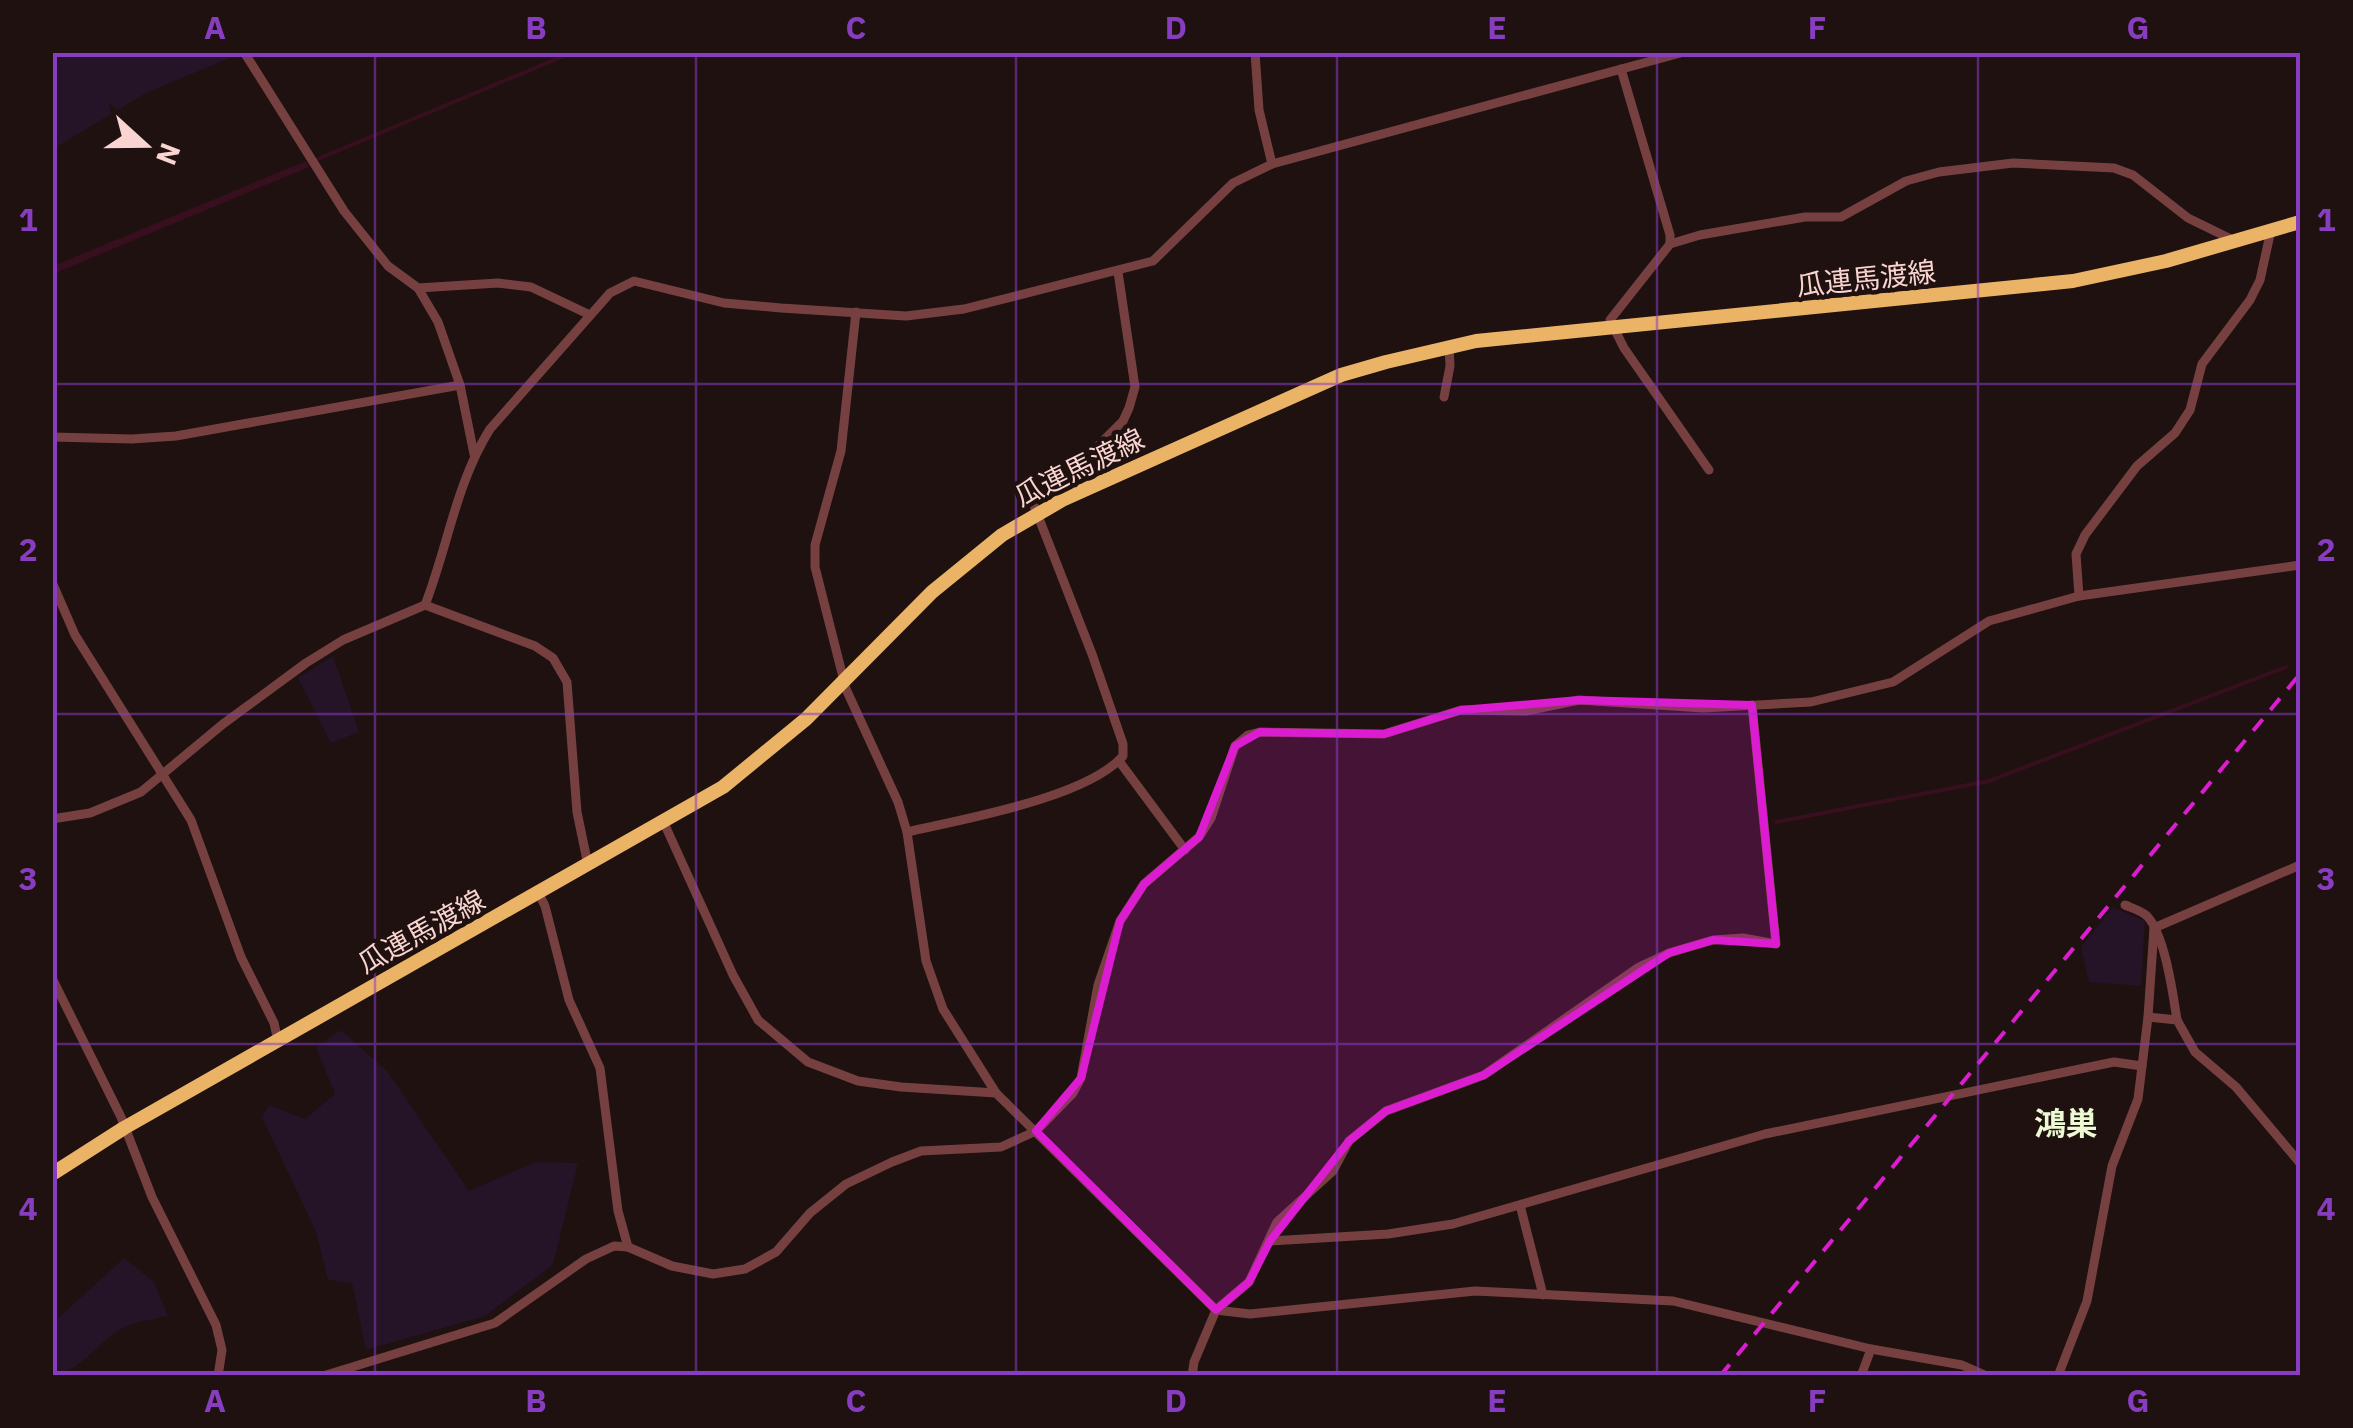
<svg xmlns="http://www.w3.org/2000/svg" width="2353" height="1428" font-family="'IBM Plex Sans','Noto Sans JP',sans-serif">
	<rect width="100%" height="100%" fill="#1e110f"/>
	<g fill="#251327">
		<path d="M52 53H242L146 93 53 149Z"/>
		<path d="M333 656 359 732 331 743 298 678Z"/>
		<path d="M2113 907 2145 921 2141 986 2089 982 2081 947Z"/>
		<path d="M341 1030 387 1071 469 1191 535 1162 578 1163 553 1265 485 1316 366 1350 352 1283 328 1280 316 1232 262 1117 269 1105 305 1119 335 1094 316 1047Z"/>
		<path d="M124 1258 154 1282 168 1316C155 1319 140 1321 127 1326 100 1337 84 1371 53 1375V1323Z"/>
	</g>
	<path fill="#370f1f" d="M306 161 309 167 53 274V266Z"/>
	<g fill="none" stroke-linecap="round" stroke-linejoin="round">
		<g stroke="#370f1f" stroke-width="4">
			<path d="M318 159 573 52"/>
			<path d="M1776 822 1989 781 2286 667"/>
		</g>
		<g stroke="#774040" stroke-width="9">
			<path d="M244 52 344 211 388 266 418 288 438 322 460 385 474 454"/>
			<path d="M1255 52 1259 110 1272 164"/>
			<path d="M1621 69 1670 235V244"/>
			<path d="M418 288 498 283 531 287 590 315"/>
			<path d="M856 312 841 451 815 545V567L846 689 898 802 907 832 926 961 943 1009 996 1093 1216 1310 1250 1314 1475 1291 1673 1301 1871 1349 1962 1365 1987 1376"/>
			<path d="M1444 397 1450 366 1449 346"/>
			<path d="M52 437 132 439 176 436 460 385"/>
			<path d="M1709 470 1624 348 1610 320 1670 244 1700 235 1805 217H1841L1906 181 1939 172 2013 163 2114 168 2133 175 2188 218 2235 241"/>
			<path d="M52 582 75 635 191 820 241 957 274 1023 278 1041"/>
			<path d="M2079 596 2076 554 2085 535 2137 466 2175 433 2190 410 2202 364 2250 300 2260 280 2271 230"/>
			<path d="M425 605 535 646 553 658 567 682 577 812 588 865"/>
			<path d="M1119 761 1185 850"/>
			<path d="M52 819 90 813 141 792 223 724 306 663 343 640 425 605C448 546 456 483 490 429L610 293 634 281 724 303 781 308 906 316 964 309 1153 261 1233 183 1272 164 1684 52"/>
			<path d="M664 823 733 975 758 1020 808 1062 858 1081 901 1087 996 1093"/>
			<path d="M907 832C963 819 1086 798 1123 756V744L1092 654 1031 498 1098 446 1123 421 1129 408 1135 387 1118 272"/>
			<path d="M539 894 545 906 569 1000 600 1068 618 1211 628 1247"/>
			<path d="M2125 905C2132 908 2142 911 2147 916 2165 935 2173 994 2177 1020"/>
			<path d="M2154 928 2300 865"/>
			<path d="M52 978 121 1117 152 1197 216 1325 222 1350 218 1376"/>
			<path d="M2148 1017 2177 1020 2195 1052 2236 1087 2300 1163"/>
			<path d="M1520 1205 1543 1295"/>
			<path d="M1270 1241 1388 1234 1453 1224 1765 1134 2114 1062 2142 1066"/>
			<path d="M323 1376 495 1323 586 1259 614 1246 628 1247 672 1266 713 1274 745 1269 776 1252 810 1213 846 1184 892 1162 921 1151 1001 1147 1036 1131 1073 1093 1081 1078 1098 985 1120 921 1144 884 1199 837 1211 818 1235 746 1248 735 1260 732 1384 734 1461 710 1526 711 1579 700 1703 708 1811 702 1893 682 1989 621 2079 596 2300 565"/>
			<path d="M1192 1376 1194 1362 1216 1310 1249 1282 1277 1222 1333 1171 1349 1141 1386 1111 1484 1075 1639 967 1669 953 1713 940 1743 938 1776 944 1752 705"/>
			<path d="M1861 1376 1871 1349"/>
			<path d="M2058 1376 2087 1301 2112 1166 2138 1099 2148 1017 2154 928"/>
		</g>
		<path stroke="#ebb366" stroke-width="14" d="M52 1174 124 1128 723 787 806 719 932 592 1002 535 1064 499 1341 375 1386 362 1476 341 2073 281 2166 261 2300 222"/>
		<path stroke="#db1cd1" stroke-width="4" stroke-dasharray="15 12" stroke-linecap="butt" d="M1720 1376 2300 674"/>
	</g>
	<path fill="#db1cd1" fill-opacity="0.2" stroke="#db1cd1" stroke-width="8" stroke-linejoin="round" d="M1579 700 1752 705 1776 944 1713 940 1669 953 1484 1075 1386 1111 1349 1141 1270 1241 1249 1282 1216 1310 1036 1131 1081 1078 1120 921 1144 884 1199 837 1235 746 1260 732 1384 734 1461 710Z"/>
	<path fill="none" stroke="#883dc1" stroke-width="2.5" stroke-opacity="0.55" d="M375 52V1376M696 52V1376M1016 52V1376M1337 52V1376M1657 52V1376M1978 52V1376M52 384H2300M52 714H2300M52 1044H2300"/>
	<g text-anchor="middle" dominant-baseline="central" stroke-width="9" stroke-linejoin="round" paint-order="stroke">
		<g font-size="28" fill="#f9d4d1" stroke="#1e110f">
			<text transform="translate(1866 278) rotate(-6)">瓜連馬渡線</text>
			<text transform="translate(1079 467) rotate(-26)">瓜連馬渡線</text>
			<text transform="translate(421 931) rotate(-29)">瓜連馬渡線</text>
		</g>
		<g font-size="32" font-weight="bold" fill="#edf9d3" stroke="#1e110f">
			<text x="2066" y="1123">鴻巣</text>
		</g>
	</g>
	<rect width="2353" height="1428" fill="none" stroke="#1e110f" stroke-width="110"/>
	<g transform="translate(145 145) rotate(111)" stroke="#1e110f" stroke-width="8" paint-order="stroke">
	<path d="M0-8L18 38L0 25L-18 38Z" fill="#f9d4d1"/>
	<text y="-15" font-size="28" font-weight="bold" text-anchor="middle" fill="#f9d4d1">N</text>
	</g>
	<rect x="55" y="55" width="2243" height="1318" fill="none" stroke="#883dc1" stroke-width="4"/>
	<g font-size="32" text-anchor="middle" font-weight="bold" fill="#883dc1">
		<text x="215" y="39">A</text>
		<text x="536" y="39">B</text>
		<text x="856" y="39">C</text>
		<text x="1176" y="39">D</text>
		<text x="1497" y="39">E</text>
		<text x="1817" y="39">F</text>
		<text x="2138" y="39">G</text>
		<text x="28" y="231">1</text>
		<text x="2326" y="231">1</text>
		<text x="28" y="561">2</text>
		<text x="2326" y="561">2</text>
		<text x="28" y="890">3</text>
		<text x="2326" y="890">3</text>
		<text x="28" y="1220">4</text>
		<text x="2326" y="1220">4</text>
		<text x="215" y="1412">A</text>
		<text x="536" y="1412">B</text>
		<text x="856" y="1412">C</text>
		<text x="1176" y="1412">D</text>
		<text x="1497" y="1412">E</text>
		<text x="1817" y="1412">F</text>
		<text x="2138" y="1412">G</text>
	</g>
</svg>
